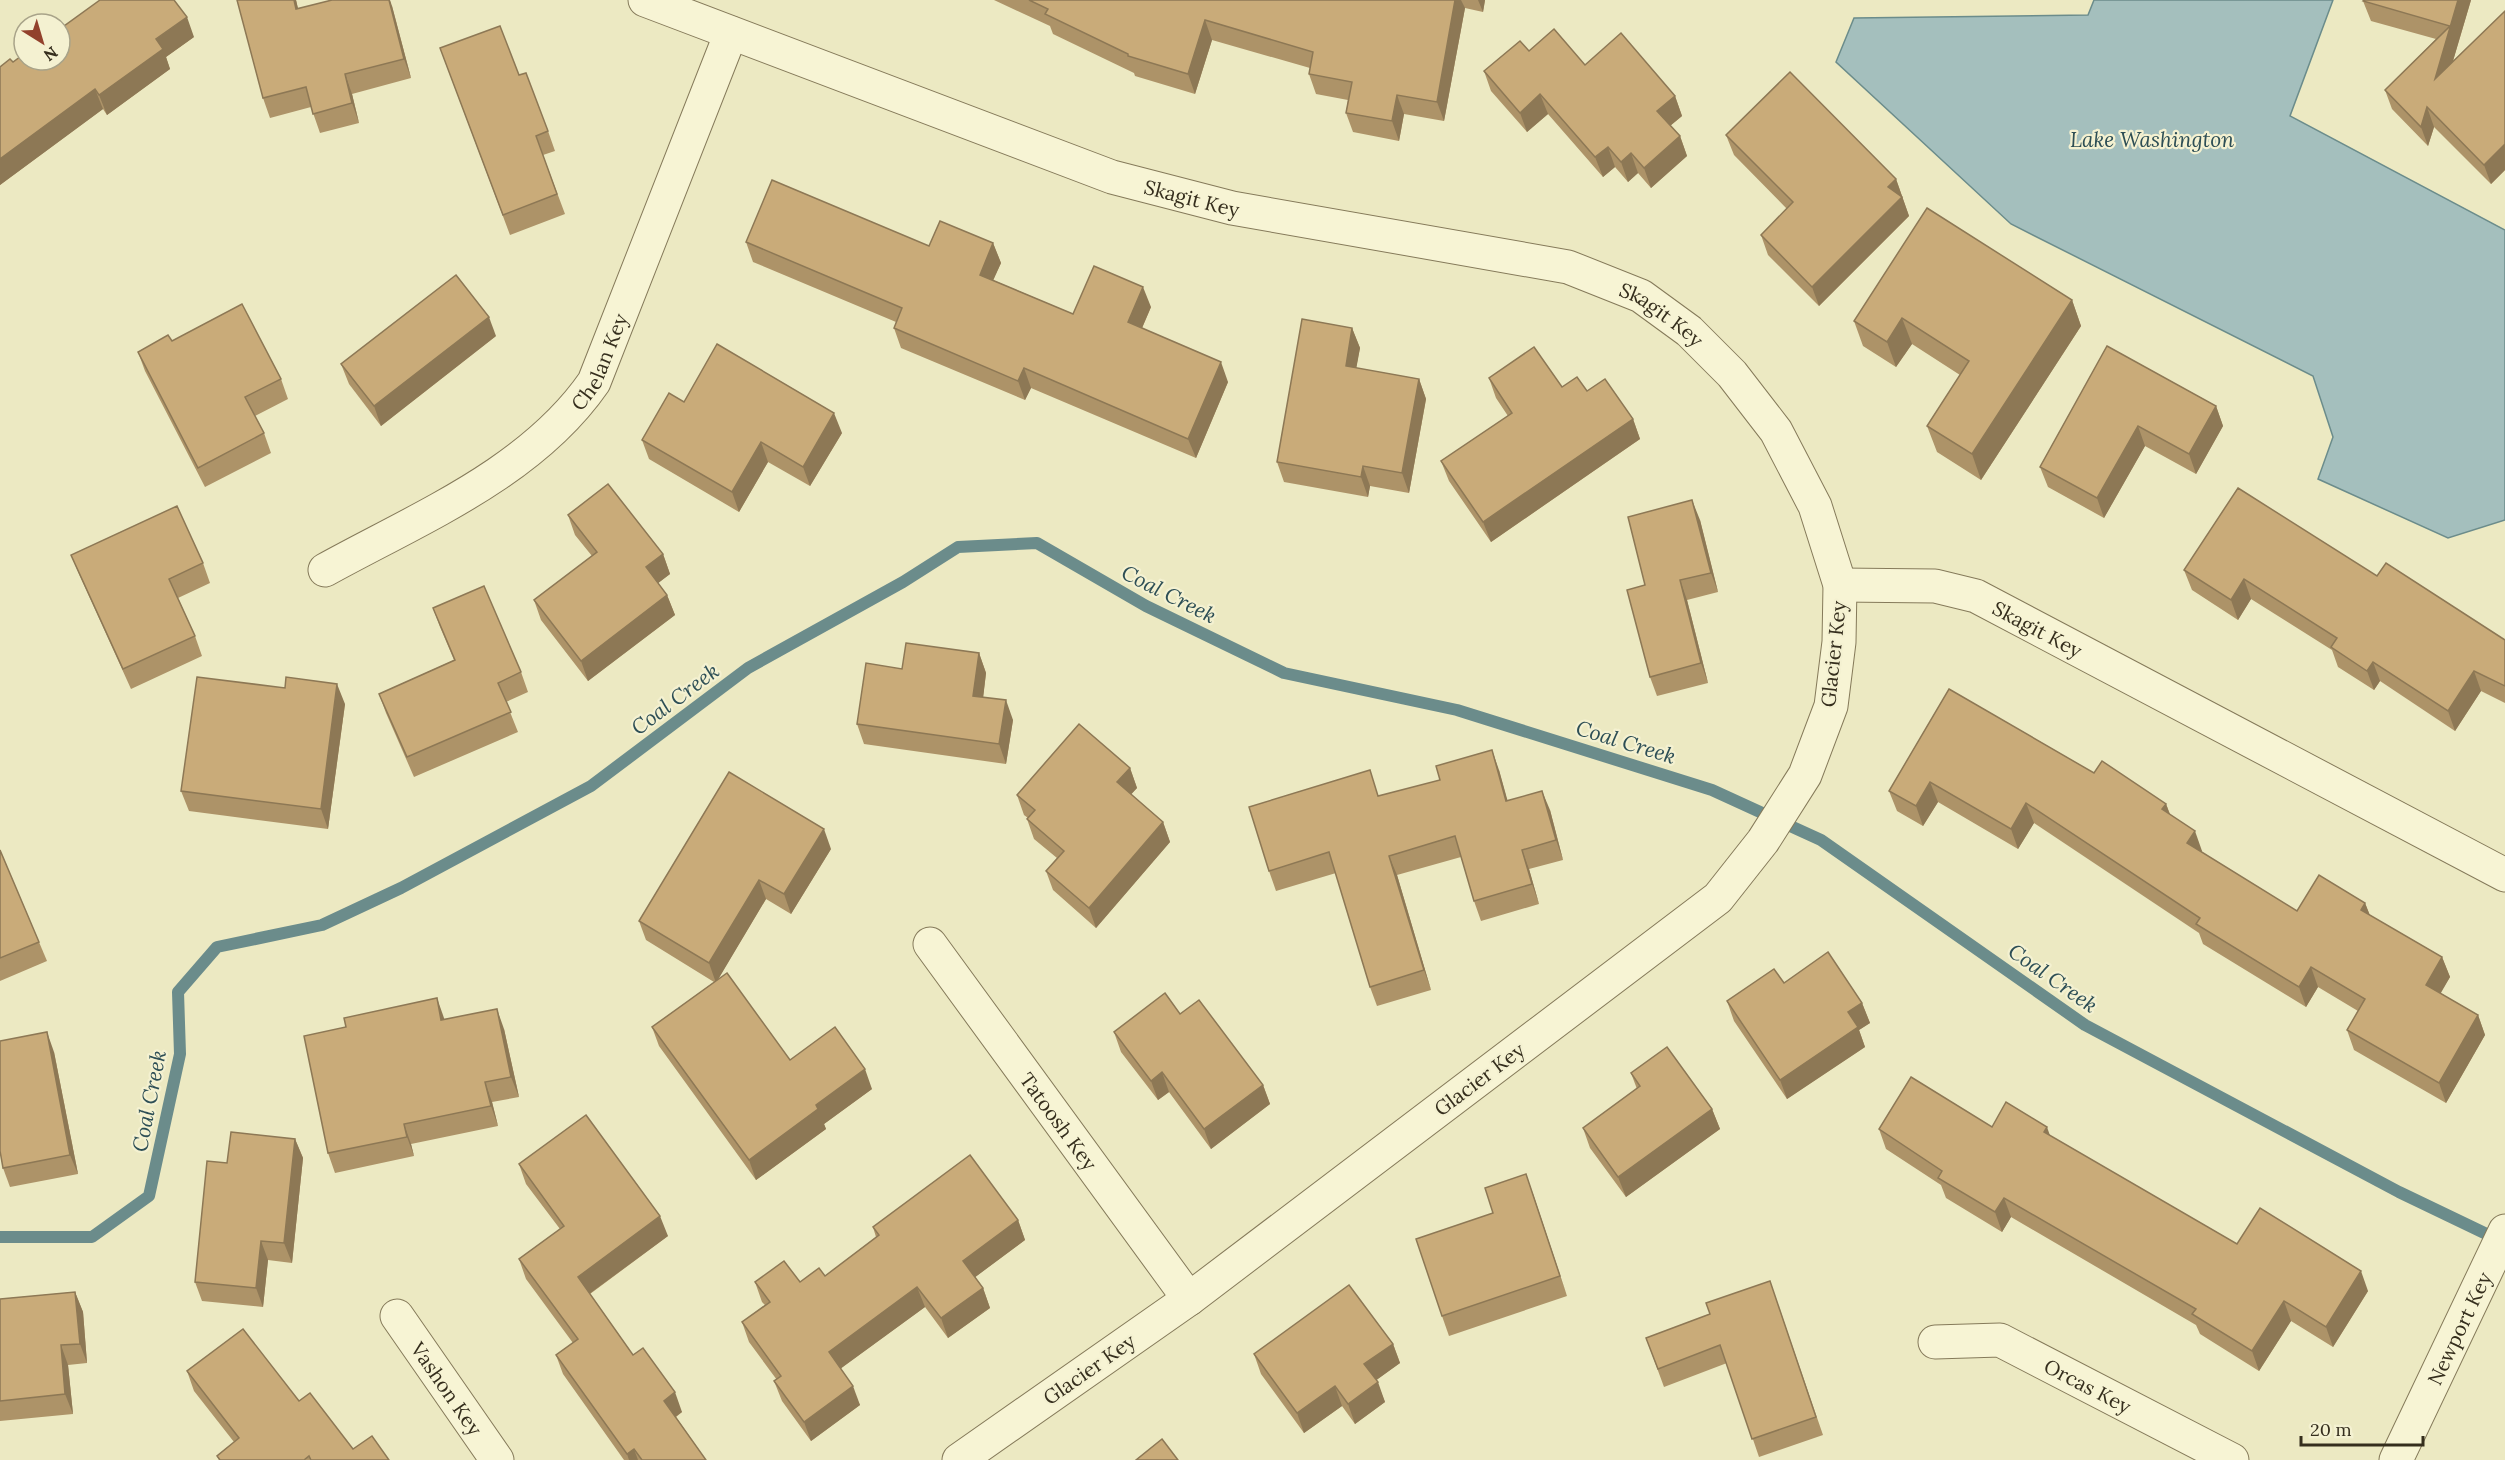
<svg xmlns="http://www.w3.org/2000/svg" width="2505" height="1460" font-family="Lora,serif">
	<rect width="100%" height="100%" fill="#ece9c2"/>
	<path fill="#a4bfbd" stroke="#6b8c8b" stroke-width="1.5" d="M2094 0H2333L2290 116 2505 230V520L2448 538 2318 479 2333 437 2313 376 2011 224 1836 62 1854 18 2088 15Z"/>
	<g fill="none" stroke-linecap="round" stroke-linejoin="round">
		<path stroke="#6b8c8b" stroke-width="12" d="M0 1237H92L149 1196 180 1054 178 992 217 947 322 925 401 888 591 786 748 668 903 582 958 547 1037 543 1146 606 1284 673 1457 710 1712 790 1821 840 2085 1025 2399 1192 2499 1240"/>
		<g stroke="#857a5a" stroke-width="35">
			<g id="minor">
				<path id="s1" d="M645 0 1112 177 1232 208 1568 267 1641 296 1689 331 1732 374 1776 431 1815 506 1840 585 1839 642 1831 706 1805 775 1763 841 1718 898 1189 1299 959 1460"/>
				<path id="s2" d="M325 570C419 518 531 473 594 382L731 33"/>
				<path id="s3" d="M1840 585 1935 586 1976 596 2505 875"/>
				<path id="s4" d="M930 944 1189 1299"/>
				<path id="s5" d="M397 1316 497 1460"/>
				<path id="s6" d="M1935 1342 2000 1340 2232 1460"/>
				<path id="s7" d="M2396 1460 2505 1231"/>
			</g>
		</g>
		<use href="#minor" stroke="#f7f4d4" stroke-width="33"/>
	</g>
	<g fill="#ad9368">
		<path d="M237 0H296L298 9 392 6 411 78 352 94 359 123 320 133 311 107 270 118 263 98Z"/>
		<path d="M994 0H1485L1483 12 1465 8 1444 121 1404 114 1399 141 1353 132 1346 113 1348 100 1316 94 1309 74 1310 68 1212 40 1195 94 1135 76 1134 73 1053 34 1050 26Z"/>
		<path d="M2471 0 2453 61 2505 11V170L2491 184 2434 127 2428 146 2392 109 2385 90 2436 39 2371 21 2363 1Z"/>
		<path d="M194 37 166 57 170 69 107 115 103 109 0 185V67L13 62Z"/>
		<path d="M440 48 519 75 548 131 555 151 543 155 565 214 510 235Z"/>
		<path d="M1529 51 1585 65 1675 96 1682 116 1670 126 1680 136 1687 156 1651 188 1638 173 1628 182 1615 167 1603 177 1548 114 1527 132 1491 91 1484 71Z"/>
		<path d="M1726 135 1896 179 1909 216 1819 306 1768 255 1761 235 1787 209 1734 155Z"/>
		<path d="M746 242 929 246 993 243 1001 263 993 280 1073 314 1151 307 1142 328 1228 382 1196 458 1031 388 1025 400 901 348 894 328 896 322 753 262Z"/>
		<path d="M2072 300 2081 326 1981 480 1937 452 1927 426 1960 375 1912 344 1896 367 1863 346 1854 321Z"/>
		<path d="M1352 328 1360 348 1356 368 1419 379 1426 399 1409 493 1370 486 1368 497 1284 482 1277 462Z"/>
		<path d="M496 336 381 426 349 384 341 364Z"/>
		<path d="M172 341 281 379 288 399 255 416 264 433 271 453 205 487 145 371 138 352Z"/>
		<path d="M2107 346 2216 406 2223 426 2196 474 2145 446 2104 518 2048 487 2040 467Z"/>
		<path d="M1489 378 1587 391 1633 419 1640 439 1491 542 1449 481 1441 461 1508 416 1496 398Z"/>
		<path d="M842 433 810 486 768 462 739 512 649 459 642 440Z"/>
		<path d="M568 515 663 554 670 574 658 583 667 595 675 615 588 681 541 620 534 600 592 556 575 535Z"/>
		<path d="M1700 520 1718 592 1687 600 1708 683 1657 696 1650 677 1645 585Z"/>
		<path d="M71 555 203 563 210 583 178 598 195 636 202 656 131 689 79 574Z"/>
		<path d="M2184 570 2377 576 2505 640V703L2481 691 2455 731 2380 681 2374 690 2338 667 2332 650 2251 599 2238 620 2192 590Z"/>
		<path d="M433 608 521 672 528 692 506 702 518 732 414 777 386 713 379 694 454 660 440 627Z"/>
		<path d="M979 653 986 673 983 697 1013 720 1006 764 864 744 857 724 902 669Z"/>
		<path d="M1949 689 2094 773 2166 804 2170 814 2202 851 2201 852 2297 911 2365 903 2370 916 2442 957 2450 977 2440 993 2478 1015 2485 1035 2446 1103 2354 1050 2347 1030 2358 1011 2318 987 2306 1007 2203 944 2199 933 2034 823 2018 849 1938 802 1923 826 1897 811 1889 791Z"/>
		<path d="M345 704 328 829 189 811 181 791Z"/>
		<path d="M1130 768 1137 788 1131 794 1163 822 1170 842 1096 928 1053 890 1046 871 1057 858 1034 839 1027 819 1028 818 1024 815 1017 795Z"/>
		<path d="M1499 770 1507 800 1550 810 1563 860 1529 869 1539 904 1481 921 1474 901 1461 857 1397 875 1431 990 1377 1006 1370 987 1336 873 1276 891 1269 871 1379 796Z"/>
		<path d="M831 849 791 914 766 899 718 979 790 1060 872 1089 824 1124 826 1129 756 1180 659 1046 652 1027 714 982 646 940 639 921Z"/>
		<path d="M0 850 39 942 47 961 0 981Z"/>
		<path d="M1784 983 1862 1003 1870 1023 1859 1030 1865 1047 1787 1099 1734 1021 1727 1001Z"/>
		<path d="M1180 1014 1263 1085 1270 1104 1211 1149 1169 1092 1158 1100 1121 1052 1114 1032Z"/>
		<path d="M444 1020 504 1029 519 1097 492 1102 498 1126 411 1144 414 1156 335 1173 328 1153Z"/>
		<path d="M54 1052 78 1174 10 1187 3 1168Z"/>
		<path d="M1631 1073 1712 1109 1720 1129 1626 1197 1590 1148 1583 1128 1637 1089Z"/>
		<path d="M1992 1127 2050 1136 2237 1244 2368 1291 2333 1347 2291 1321 2259 1371 2200 1334 2196 1325 2011 1217 2002 1232 1946 1198 1941 1185 1886 1149 1879 1129Z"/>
		<path d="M295 1139 303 1158 292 1263 268 1260 263 1307 202 1301 195 1282 227 1163Z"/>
		<path d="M519 1164 668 1236 590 1294 633 1355 682 1412 676 1417 706 1460H624L563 1374 556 1355 573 1343 526 1279 519 1259 560 1229 526 1184Z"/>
		<path d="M1533 1194 1567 1296 1449 1336 1442 1316 1493 1213Z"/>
		<path d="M1018 1220 1025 1240 975 1277 983 1288 990 1308 948 1338 925 1307 841 1368 860 1405 811 1441 782 1401 774 1381 777 1380 749 1342 742 1322 765 1305 762 1302 755 1282H800L825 1276 876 1237 873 1227Z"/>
		<path d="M1770 1281 1823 1435 1759 1457 1727 1363 1664 1387 1646 1338 1710 1314Z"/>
		<path d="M75 1292 83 1312 87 1363 68 1365 73 1414 0 1421V1299Z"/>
		<path d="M1393 1344 1400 1363 1376 1380 1385 1402 1355 1424 1342 1406 1304 1433 1261 1374 1254 1354Z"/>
		<path d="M187 1371 299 1401 353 1449 389 1460H219L217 1456 234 1442 194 1391Z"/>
	</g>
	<g fill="#8d7855">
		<path d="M294 0H296L303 29 296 9Z"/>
		<path d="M389 0H390L392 6 411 78 404 59Z"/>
		<path d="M1455 0H1461L1465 8 1444 121 1437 102Z"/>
		<path d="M1478 0H1485L1483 12Z"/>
		<path d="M2458 0H2471L2442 98 2435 79Z"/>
		<path d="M187 17 194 37 166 57 170 69 107 115 99 95 156 39Z"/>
		<path d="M1205 20 1212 40 1195 94 1188 74Z"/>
		<path d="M345 74 352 94 359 123 352 103Z"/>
		<path d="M95 89 103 109 0 185V159Z"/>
		<path d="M1540 94 1548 114 1527 132 1520 113Z"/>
		<path d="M1397 95 1404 114 1399 141 1392 121Z"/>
		<path d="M1675 96 1682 116 1665 130 1657 111Z"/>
		<path d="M2427 107 2434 127 2428 146 2421 127Z"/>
		<path d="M1680 136 1687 156 1651 188 1644 168Z"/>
		<path d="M2505 144V170L2491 184 2484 165Z"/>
		<path d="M1608 147 1615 167 1603 177 1595 157Z"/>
		<path d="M1631 153 1638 173 1628 182 1621 162Z"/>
		<path d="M1896 179 1909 216 1819 306 1812 287 1888 187Z"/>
		<path d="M993 243 1001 263 987 294 980 275Z"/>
		<path d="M1143 287 1151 307 1136 342 1128 322Z"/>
		<path d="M2072 300 2081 326 1981 480 1972 454Z"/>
		<path d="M489 317 496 336 381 426 374 406Z"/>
		<path d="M1902 318 1912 344 1896 367 1887 342Z"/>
		<path d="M1352 328 1360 348 1353 386 1346 366Z"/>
		<path d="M1221 362 1228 382 1196 458 1188 439Z"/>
		<path d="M1024 368 1031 388 1025 400 1018 381Z"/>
		<path d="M1419 379 1426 399 1409 493 1402 473Z"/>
		<path d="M2216 406 2223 426 2196 474 2189 454Z"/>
		<path d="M834 413 842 433 810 486 803 467Z"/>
		<path d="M1633 419 1640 439 1491 542 1483 522Z"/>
		<path d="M2138 426 2145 446 2104 518 2097 498Z"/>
		<path d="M761 442 768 462 739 512 732 492Z"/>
		<path d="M1363 466 1370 486 1368 497 1361 477Z"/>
		<path d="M1692 500 1700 520 1718 592 1711 573Z"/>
		<path d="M663 554 670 574 653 587 646 567Z"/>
		<path d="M2244 579 2251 599 2238 620 2231 600Z"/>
		<path d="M1680 580 1687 600 1708 683 1701 663Z"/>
		<path d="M667 595 675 615 588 681 581 661Z"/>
		<path d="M979 653 986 673 981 716 973 696Z"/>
		<path d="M2373 662 2380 681 2374 690 2367 671Z"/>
		<path d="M2474 671 2481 691 2455 731 2448 711Z"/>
		<path d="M337 684 345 704 328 829 321 809Z"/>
		<path d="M1006 700 1013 720 1006 764 999 744Z"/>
		<path d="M1492 750 1499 770 1513 820 1506 801Z"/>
		<path d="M1130 768 1137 788 1124 802 1117 782Z"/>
		<path d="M1930 782 1938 802 1923 826 1916 806Z"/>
		<path d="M1542 791 1550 810 1563 860 1556 840Z"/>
		<path d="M2026 803 2034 823 2018 849 2011 829Z"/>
		<path d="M2166 804 2173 823 2162 809Z"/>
		<path d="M1163 822 1170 842 1096 928 1089 908Z"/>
		<path d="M824 829 831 849 791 914 784 894Z"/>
		<path d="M2195 831 2202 851 2194 863 2187 843Z"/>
		<path d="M1522 850 1529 869 1539 904 1532 884Z"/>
		<path d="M1389 856 1397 875 1431 990 1424 970Z"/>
		<path d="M759 880 766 899 716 983 709 963Z"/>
		<path d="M2365 903 2373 923 2361 910Z"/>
		<path d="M2442 957 2450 977 2434 1005 2426 985Z"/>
		<path d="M2311 967 2318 987 2306 1007 2299 987Z"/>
		<path d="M437 998 444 1018 449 1040 441 1020Z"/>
		<path d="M1862 1003 1870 1023 1859 1030 1865 1047 1787 1099 1780 1080 1848 1012Z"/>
		<path d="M497 1009 504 1029 519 1097 511 1077Z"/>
		<path d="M2478 1015 2485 1035 2446 1103 2439 1083Z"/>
		<path d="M47 1032 54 1052 78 1174 70 1155Z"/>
		<path d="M865 1069 872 1089 824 1124 826 1129 756 1180 749 1160 816 1105Z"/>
		<path d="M1162 1072 1169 1092 1158 1100 1151 1081Z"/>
		<path d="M485 1082 492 1102 498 1126 491 1106Z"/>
		<path d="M1263 1085 1270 1104 1211 1149 1204 1129Z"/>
		<path d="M1712 1109 1720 1129 1626 1197 1618 1177Z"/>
		<path d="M404 1124 411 1144 414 1156 407 1137Z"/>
		<path d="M2047 1127 2054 1147 2044 1132Z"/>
		<path d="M295 1139 303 1158 292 1263 284 1243Z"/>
		<path d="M1526 1174 1533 1194 1567 1296 1560 1276Z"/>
		<path d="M2004 1198 2011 1217 2002 1232 1995 1212Z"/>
		<path d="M660 1216 668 1236 585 1297 578 1277Z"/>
		<path d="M1018 1220 1025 1240 970 1281 963 1261Z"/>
		<path d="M261 1241 268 1260 263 1307 256 1288Z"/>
		<path d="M2361 1271 2368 1291 2333 1347 2326 1327Z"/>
		<path d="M917 1287 925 1307 836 1372 829 1352Z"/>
		<path d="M983 1288 990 1308 948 1338 941 1318Z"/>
		<path d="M75 1292 83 1312 87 1363 80 1344Z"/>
		<path d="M2284 1301 2291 1321 2259 1371 2252 1351Z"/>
		<path d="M1393 1344 1400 1363 1371 1384 1364 1364Z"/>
		<path d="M61 1345 68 1365 73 1414 65 1394Z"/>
		<path d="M1378 1382 1385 1402 1355 1424 1348 1404Z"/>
		<path d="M853 1386 860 1405 811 1441 804 1422Z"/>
		<path d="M1335 1386 1342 1406 1304 1433 1297 1413Z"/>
		<path d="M675 1392 682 1412 671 1420 664 1401Z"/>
		<path d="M634 1449 638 1460H629L627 1454Z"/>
	</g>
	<g fill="#c9ab79" stroke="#8d7855" stroke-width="1.5">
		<path d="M100 0H174L187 17 156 39 163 49 99 95 95 89 0 159V67L10 59 13 62 24 54V60H60V29Z"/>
		<path d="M237 0H294L296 9 332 0H389L404 59 345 74 352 103 313 114 306 87 263 98Z"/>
		<path d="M1029 0H1455L1437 102 1397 95 1392 121 1346 113 1352 82 1309 74 1313 52 1205 20 1188 74 1128 56V54L1045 14 1048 9Z"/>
		<path d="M2364 0H2458L2435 79 2505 11V144L2484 165 2427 107 2421 127 2385 90 2450 26 2363 1Z"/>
		<path d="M500 26 519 75 526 73 548 131 536 136 557 194 503 215 440 48Z"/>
		<path d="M1554 29 1585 65 1621 33 1675 96 1657 111 1680 136 1644 168 1631 153 1621 162 1608 147 1595 157 1540 94 1520 113 1484 71 1520 41 1529 51Z"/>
		<path d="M1790 72 1896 179 1888 187 1902 197 1812 287 1761 235 1793 202 1726 135Z"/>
		<path d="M772 180 929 246 940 221 993 243 980 275 1073 314 1094 266 1143 287 1128 322 1221 362 1188 439 1024 368 1018 381 894 328 902 308 746 242Z"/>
		<path d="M1927 208 2072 300 1972 454 1927 426 1969 361 1902 318 1887 342 1854 321Z"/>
		<path d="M456 275 489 317 374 406 341 364Z"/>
		<path d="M242 304 281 379 245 397 264 433 198 468 138 352 168 335 172 341Z"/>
		<path d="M1302 319 1352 328 1346 366 1419 379 1402 473 1363 466 1361 477 1277 462Z"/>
		<path d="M717 344 834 413 803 467 761 442 732 492 642 440 669 393 684 402Z"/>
		<path d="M2107 346 2216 406 2189 454 2138 426 2097 498 2040 467Z"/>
		<path d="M1534 347 1562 387 1577 377 1587 391 1605 379 1633 419 1483 522 1441 461 1512 413 1489 378Z"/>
		<path d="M608 484 663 554 646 567 667 595 581 661 534 600 597 552 568 515Z"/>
		<path d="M2238 488 2377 576 2386 563 2505 640V686L2474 671 2448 711 2373 662 2367 671 2331 647 2337 638 2244 579 2231 600 2184 570Z"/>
		<path d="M1692 500 1711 573 1680 580 1701 663 1650 677 1627 590 1645 585 1628 517Z"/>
		<path d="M177 506 203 563 169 579 195 636 123 669 71 555Z"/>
		<path d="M484 586 521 672 498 683 511 712 407 757 379 694 455 660 433 608Z"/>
		<path d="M906 643 979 653 973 696 1006 700 999 744 857 724 866 663 902 669Z"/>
		<path d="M197 677 285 688 286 677 337 684 321 809 181 791Z"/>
		<path d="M1949 689 2094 773 2102 761 2166 804 2162 809 2195 831 2187 843 2297 911 2319 875 2365 903 2361 910 2442 957 2426 985 2478 1015 2439 1083 2347 1030 2365 999 2311 967 2299 987 2196 924 2200 918 2026 803 2011 829 1930 782 1916 806 1889 791Z"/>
		<path d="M1079 724 1130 768 1117 782 1163 822 1089 908 1046 871 1064 851 1027 819 1035 810 1017 795Z"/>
		<path d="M1492 750 1506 801 1542 791 1556 840 1522 850 1532 884 1474 901 1455 836 1389 856 1424 970 1370 987 1329 852 1269 871 1249 807 1370 770 1378 796 1440 780 1436 766Z"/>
		<path d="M729 772 824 829 784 894 759 880 709 963 639 921Z"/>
		<path d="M0 850 39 942 0 958Z"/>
		<path d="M1828 952 1862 1003 1848 1012 1858 1027 1780 1080 1727 1001 1774 969 1784 983Z"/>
		<path d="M727 973 790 1060 835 1027 865 1069 816 1105 818 1109 749 1160 652 1027Z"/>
		<path d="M1165 993 1180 1014 1199 1000 1263 1085 1204 1129 1162 1072 1151 1081 1114 1032Z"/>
		<path d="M437 998 441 1020 497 1009 511 1077 485 1082 491 1106 404 1124 407 1137 328 1153 304 1036 346 1027 344 1018Z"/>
		<path d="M47 1032 70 1155 3 1168 0 1151V1041Z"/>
		<path d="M1667 1047 1712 1109 1618 1177 1583 1128 1640 1086 1631 1073Z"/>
		<path d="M1911 1077 1992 1127 2006 1102 2047 1127 2044 1132 2237 1244 2260 1208 2361 1271 2326 1327 2284 1301 2252 1351 2192 1314 2196 1309 2004 1198 1995 1212 1938 1178 1942 1171 1879 1129Z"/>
		<path d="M586 1115 660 1216 578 1277 633 1355 643 1348 675 1392 664 1401 706 1460H642L634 1449 627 1454 556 1355 578 1339 519 1259 564 1226 519 1164Z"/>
		<path d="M231 1132 295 1139 284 1243 261 1241 256 1288 195 1282 207 1161 227 1163Z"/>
		<path d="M970 1155 1018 1220 963 1261 983 1288 941 1318 917 1287 829 1352 853 1386 804 1422 774 1381 781 1376 742 1322 770 1302 755 1282 784 1261 800 1282 819 1268 825 1276 879 1235 873 1227Z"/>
		<path d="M1526 1174 1560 1276 1442 1316 1416 1239 1493 1213 1485 1188Z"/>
		<path d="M1770 1281 1816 1417 1752 1439 1720 1345 1658 1369 1646 1338 1710 1314 1706 1303Z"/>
		<path d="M1349 1285 1393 1344 1364 1364 1378 1382 1348 1404 1335 1386 1297 1413 1254 1354Z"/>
		<path d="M75 1292 80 1344 61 1345 65 1394 0 1401V1299Z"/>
		<path d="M243 1329 299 1401 310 1393 353 1449 372 1436 389 1460H311L309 1456 304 1460H220L217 1456 239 1438 187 1371Z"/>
		<path d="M1162 1439 1178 1460H1136Z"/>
	</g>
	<g text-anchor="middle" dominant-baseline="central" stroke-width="4.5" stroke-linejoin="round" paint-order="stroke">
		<g font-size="20" fill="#352e1d" stroke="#f4f1d1">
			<text stroke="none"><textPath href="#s1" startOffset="582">Skagit Key</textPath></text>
			<text stroke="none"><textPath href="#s1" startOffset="1070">Skagit Key</textPath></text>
			<text stroke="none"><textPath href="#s2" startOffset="352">Chelan Key</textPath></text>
			<text stroke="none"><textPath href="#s3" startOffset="207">Skagit Key</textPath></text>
			<text transform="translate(1833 654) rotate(-84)">Glacier Key</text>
			<text transform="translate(1479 1079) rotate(-37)">Glacier Key</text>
			<text stroke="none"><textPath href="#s4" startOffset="219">Tatoosh Key</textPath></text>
			<text stroke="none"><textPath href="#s7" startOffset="146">Newport Key</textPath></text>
			<text transform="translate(1089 1369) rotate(-35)">Glacier Key</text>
			<text stroke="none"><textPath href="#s6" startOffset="164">Orcas Key</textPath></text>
			<text stroke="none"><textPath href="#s5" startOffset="88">Vashon Key</textPath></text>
		</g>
		<g font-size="21" font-style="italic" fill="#2d4e55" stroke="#f4f1d1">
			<text x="2152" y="139">Lake Washington</text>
			<text transform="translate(1169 594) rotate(27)">Coal Creek</text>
			<text transform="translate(675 699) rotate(-37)">Coal Creek</text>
			<text transform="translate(1626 742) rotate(17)">Coal Creek</text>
			<text transform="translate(2053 978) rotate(35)">Coal Creek</text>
			<text transform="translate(149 1101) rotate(-79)">Coal Creek</text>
		</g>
	</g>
	<g transform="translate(42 42) rotate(143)"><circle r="28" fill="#f4f1d1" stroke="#a8a389" stroke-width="1.5"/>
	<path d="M0-4.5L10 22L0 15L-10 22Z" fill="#92412c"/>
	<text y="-9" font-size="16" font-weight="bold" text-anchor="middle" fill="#352e1d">N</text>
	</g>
	<path d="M2301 1436v9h122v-9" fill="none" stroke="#352e1d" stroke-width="3"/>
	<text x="2310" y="1436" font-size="18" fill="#352e1d" stroke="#f4f1d1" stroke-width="4.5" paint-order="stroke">20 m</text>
</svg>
